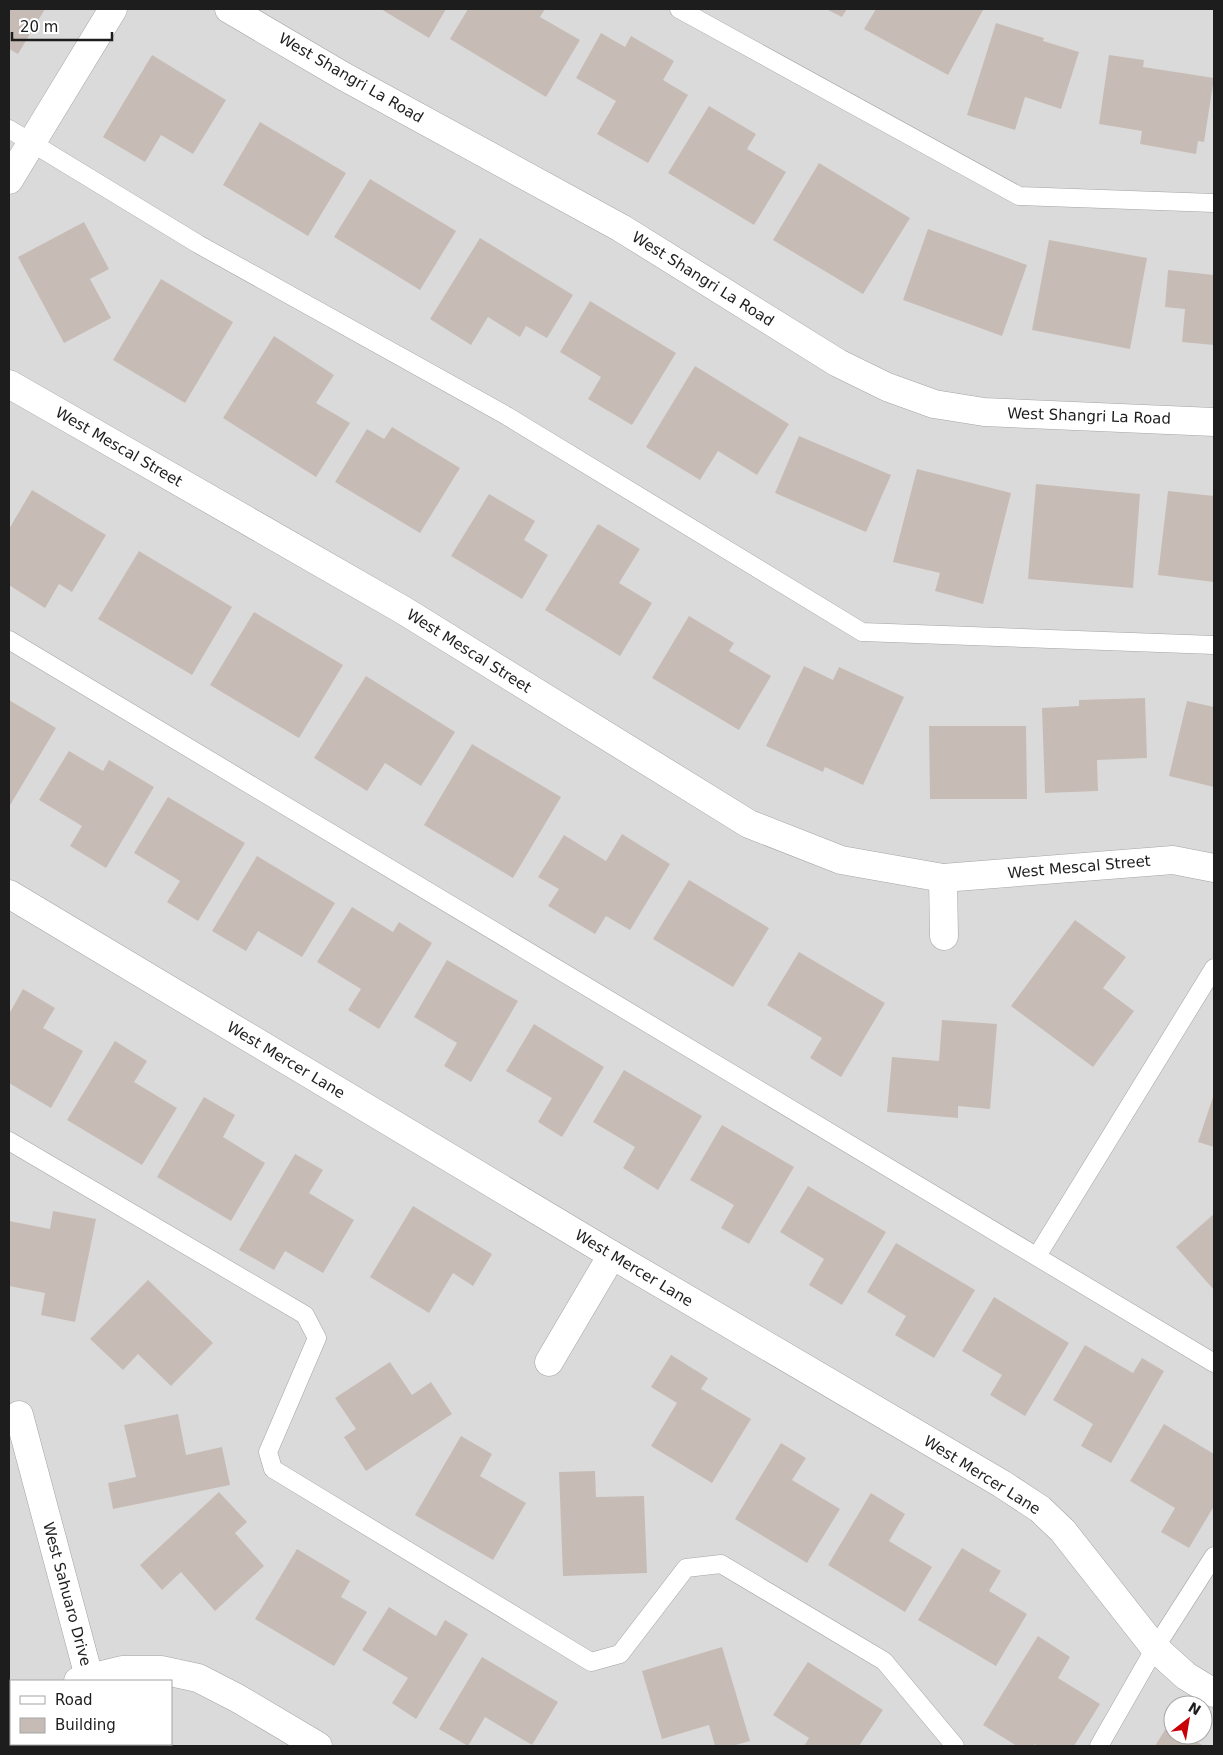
<svg xmlns="http://www.w3.org/2000/svg" width="1223" height="1755" font-family="'DejaVu Sans',sans-serif">
	<rect width="100%" height="100%" fill="#efeae2"/>
	<path fill="#dbdada" fill-rule="evenodd" d="M9 9H1214V1746H9ZM11 1681H171V1744H11ZM1173 1705H1203V1735H1173Z"/>
	<g fill="#c7bcb5">
		<path d="M9 9H45L18 54 9 49Z"/>
		<path d="M381 9H446L429 38Z"/>
		<path d="M468 9H545L540 17 580 40 546 97 450 39Z"/>
		<path d="M826 9H847L842 17Z"/>
		<path d="M876 9H981L983 10 948 75 864 29Z"/>
		<path d="M996 23 1044 38 1043 41 1079 52 1061 109 1025 97 1015 130 967 115Z"/>
		<path d="M601 33 625 47 631 36 674 61 663 80 688 95 648 163 597 134 616 101 576 78Z"/>
		<path d="M152 55 226 100 193 154 161 135 145 162 103 137Z"/>
		<path d="M1109 55 1144 60 1143 67 1214 78 1204 142 1198 141 1196 154 1140 144 1142 131 1099 124Z"/>
		<path d="M709 106 756 134 747 149 786 172 754 225 668 173Z"/>
		<path d="M260 122 346 173 308 236 223 185Z"/>
		<path d="M819 163 910 218 863 294 773 240Z"/>
		<path d="M370 179 456 231 420 290 334 237Z"/>
		<path d="M84 222 109 269 90 279 111 318 64 343 18 257Z"/>
		<path d="M928 229 1027 265 1002 336 903 300Z"/>
		<path d="M480 238 573 295 547 338 526 326 520 337 488 317 471 345 430 319Z"/>
		<path d="M1049 240 1147 258 1130 349 1032 330Z"/>
		<path d="M1168 270 1214 275V345L1182 342 1185 309 1165 307Z"/>
		<path d="M161 279 233 322 185 403 113 360Z"/>
		<path d="M590 301 676 353 632 425 588 399 601 377 560 352Z"/>
		<path d="M274 336 334 375 316 403 350 423 316 477 223 418Z"/>
		<path d="M695 366 789 424 757 475 718 451 700 480 646 447Z"/>
		<path d="M392 427 460 468 420 533 335 482 367 429 384 439Z"/>
		<path d="M799 436 891 475 866 532 775 493Z"/>
		<path d="M917 469 1011 493 983 604 935 591 940 573 893 562Z"/>
		<path d="M1036 484 1140 494 1133 588 1028 579Z"/>
		<path d="M32 490 106 535 72 592 59 584 45 608 9 585V529Z"/>
		<path d="M1168 491 1214 496V582L1158 575Z"/>
		<path d="M489 494 535 521 524 540 548 555 522 599 451 556Z"/>
		<path d="M598 524 640 549 619 583 652 603 620 656 545 610Z"/>
		<path d="M139 551 232 607 192 675 98 619Z"/>
		<path d="M254 612 343 665 299 738 210 685Z"/>
		<path d="M689 616 734 643 729 651 771 676 739 730 652 678Z"/>
		<path d="M804 666 833 680 839 667 904 697 863 785 825 767 823 772 766 746Z"/>
		<path d="M366 676 455 732 421 786 385 763 367 791 314 758Z"/>
		<path d="M1145 698 1147 758 1097 760 1098 791 1045 793 1042 708 1079 706V700Z"/>
		<path d="M9 700 56 728 9 807Z"/>
		<path d="M1187 701 1214 707V787L1169 776Z"/>
		<path d="M929 726H1026L1027 799H930Z"/>
		<path d="M472 744 561 797 513 878 424 825Z"/>
		<path d="M69 751 103 771 109 760 154 787 106 868 70 846 82 826 39 800Z"/>
		<path d="M168 797 245 843 198 921 167 902 180 881 134 853Z"/>
		<path d="M622 834 670 864 630 930 606 916 595 934 548 906 559 889 538 877 564 835 606 861Z"/>
		<path d="M257 856 335 903 302 957 258 931 246 951 212 931Z"/>
		<path d="M689 880 769 928 733 987 653 939Z"/>
		<path d="M352 907 393 932 399 922 432 943 379 1029 348 1010 361 989 317 962Z"/>
		<path d="M1075 920 1126 957 1103 988 1134 1011 1093 1067 1011 1006Z"/>
		<path d="M799 952 885 1003 841 1077 810 1058 822 1038 767 1005Z"/>
		<path d="M447 960 518 1001 471 1082 444 1066 457 1043 414 1017Z"/>
		<path d="M23 989 55 1008 43 1028 83 1051 51 1108 9 1083V1014Z"/>
		<path d="M942 1020 997 1024 990 1109 958 1106V1118L887 1112 892 1057 939 1061Z"/>
		<path d="M534 1024 604 1067 562 1137 538 1122 552 1098 506 1071Z"/>
		<path d="M115 1041 147 1061 134 1082 177 1108 142 1165 67 1120Z"/>
		<path d="M624 1070 702 1116 658 1190 623 1168 635 1147 593 1122Z"/>
		<path d="M1214 1094V1147L1198 1142Z"/>
		<path d="M204 1097 235 1115 223 1137 265 1163 231 1221 157 1177Z"/>
		<path d="M722 1125 794 1167 749 1244 721 1228 734 1205 690 1180Z"/>
		<path d="M295 1154 323 1170 309 1193 354 1220 323 1273 285 1251 274 1270 239 1250Z"/>
		<path d="M808 1186 886 1232 842 1305 809 1285 824 1259 780 1232Z"/>
		<path d="M413 1206 492 1254 473 1286 453 1273 429 1313 370 1277Z"/>
		<path d="M53 1211 96 1219 75 1322 41 1315 45 1293 9 1286V1221L50 1229Z"/>
		<path d="M1214 1214V1290L1176 1247Z"/>
		<path d="M896 1243 975 1290 934 1358 895 1335 906 1316 867 1292Z"/>
		<path d="M148 1280 213 1343 171 1386 138 1354 123 1370 90 1339Z"/>
		<path d="M994 1297 1069 1343 1025 1416 990 1395 1002 1375 962 1351Z"/>
		<path d="M1085 1345 1133 1373 1142 1358 1164 1371 1111 1463 1081 1446 1093 1424 1053 1400Z"/>
		<path d="M671 1355 708 1378 701 1389 751 1419 712 1483 651 1446 677 1403 651 1387Z"/>
		<path d="M390 1362 412 1395 431 1382 452 1414 366 1471 344 1437 356 1429 335 1398Z"/>
		<path d="M178 1414 186 1455 222 1447 230 1485 113 1509 108 1483 136 1477 124 1425Z"/>
		<path d="M1164 1424 1214 1454V1506L1189 1548 1161 1532 1175 1508 1130 1481Z"/>
		<path d="M461 1436 492 1454 480 1476 526 1503 493 1560 415 1515Z"/>
		<path d="M781 1443 806 1458 792 1480 840 1509 807 1563 735 1519Z"/>
		<path d="M595 1471 596 1497 644 1496 647 1573 563 1576 559 1472Z"/>
		<path d="M219 1492 247 1522 235 1533 264 1566 215 1611 181 1572 162 1590 140 1565Z"/>
		<path d="M871 1493 905 1514 889 1541 932 1567 905 1612 828 1565Z"/>
		<path d="M962 1548 1001 1571 989 1591 1027 1614 996 1666 918 1620Z"/>
		<path d="M297 1549 350 1581 341 1597 367 1612 334 1666 255 1619Z"/>
		<path d="M389 1607 436 1636 445 1620 468 1634 416 1719 392 1703 408 1678 362 1650Z"/>
		<path d="M1038 1636 1070 1657 1058 1678 1100 1704 1074 1746H1038L1035 1744 1033 1746H1017L983 1725Z"/>
		<path d="M722 1647 750 1741 732 1746H715L709 1725 662 1739 642 1671Z"/>
		<path d="M482 1657 558 1702 532 1745 485 1717 468 1746 439 1729Z"/>
		<path d="M808 1662 883 1710 859 1746H804L809 1738 773 1715Z"/>
		<path d="M1168 1725 1173 1728V1735H1185L1204 1746H1155Z"/>
	</g>
	<g fill="none" stroke-linecap="round" stroke-linejoin="round">
		<g stroke="#a4a4a4" stroke-width="19">
			<g id="service">
				<path d="M679 9 1019 196 1214 203"/>
				<path d="M9 129 198 244 507 416 862 632 1214 645"/>
				<path d="M9 640 1214 1363"/>
				<path d="M9 1141 305 1315 317 1338 268 1452 273 1469 591 1662 620 1654 686 1568 721 1564 884 1661 955 1746"/>
				<path d="M1037 1256 1214 968"/>
				<path d="M1099 1746 1155 1648 1214 1556"/>
			</g>
		</g>
		<g stroke="#a4a4a4" stroke-width="29">
			<g id="minor">
				<path d="M229 9 343 76 621 228 838 363 887 387 934 404 984 412 1214 422"/>
				<path d="M9 180 113 9"/>
				<path d="M9 384 403 610 749 824 841 860 943 878 1173 860 1214 868"/>
				<path d="M943 878 944 936"/>
				<path d="M9 894 612 1255 1002 1484 1040 1509 1063 1531 1155 1648 1186 1676 1214 1693"/>
				<path d="M549 1362 612 1255"/>
				<path d="M19 1415 89 1677"/>
				<path d="M78 1681 122 1670H161L198 1678 237 1698 318 1746"/>
				<path d="M9 1715 11 1714"/>
			</g>
		</g>
		<use href="#service" stroke="#fff" stroke-width="18"/>
		<use href="#minor" stroke="#fff" stroke-width="28"/>
	</g>
	<g text-anchor="middle" dominant-baseline="central" stroke-width="5" stroke-linejoin="round" paint-order="stroke">
		<g font-size="15" fill="#1d1d1d" stroke="#fff">
			<text transform="translate(351 78) rotate(30)">West Shangri La Road</text>
			<text transform="translate(703 279) rotate(32)">West Shangri La Road</text>
			<text transform="translate(1089 416) rotate(2)">West Shangri La Road</text>
			<text transform="translate(119 447) rotate(30)">West Mescal Street</text>
			<text transform="translate(469 651) rotate(32)">West Mescal Street</text>
			<text transform="translate(1079 867) rotate(-5)">West Mescal Street</text>
			<text transform="translate(286 1060) rotate(31)">West Mercer Lane</text>
			<text transform="translate(634 1268) rotate(31)">West Mercer Lane</text>
			<text transform="translate(982 1475) rotate(32)">West Mercer Lane</text>
			<text transform="translate(67 1594) rotate(75)">West Sahuaro Drive</text>
		</g>
	</g>
	<rect width="1223" height="1755" fill="none" stroke="#1d1d1d" stroke-width="20"/>
	<rect x="10" y="1680" width="162" height="65" fill="#ffffff" stroke="#a5a5a5"/>
	<rect x="20" y="1696" width="25" height="8" fill="#ffffff" stroke="#a5a5a5"/>
	<text x="55" y="1705" font-size="15" fill="#1d1d1d">Road</text>
	<rect x="20" y="1718" width="25" height="15" fill="#c7bcb5" stroke="#a5a5a5"/>
	<text x="55" y="1730" font-size="15" fill="#1d1d1d">Building</text>
	<g transform="translate(1188 1720) rotate(31)"><circle r="24" fill="#ffffff" stroke="#a5a5a5"/>
	<path d="M0-4L9 19L0 12L-9 19Z" fill="#c90008"/>
	<text y="-8" font-size="14" font-weight="bold" text-anchor="middle" fill="#1d1d1d">N</text>
	</g>
	<path d="M12 32v8h100v-8" fill="none" stroke="#1d1d1d" stroke-width="2.5"/>
	<text x="20" y="32" font-size="15" fill="#1d1d1d" stroke="#ffffff" stroke-width="4" paint-order="stroke">20 m</text>
</svg>
